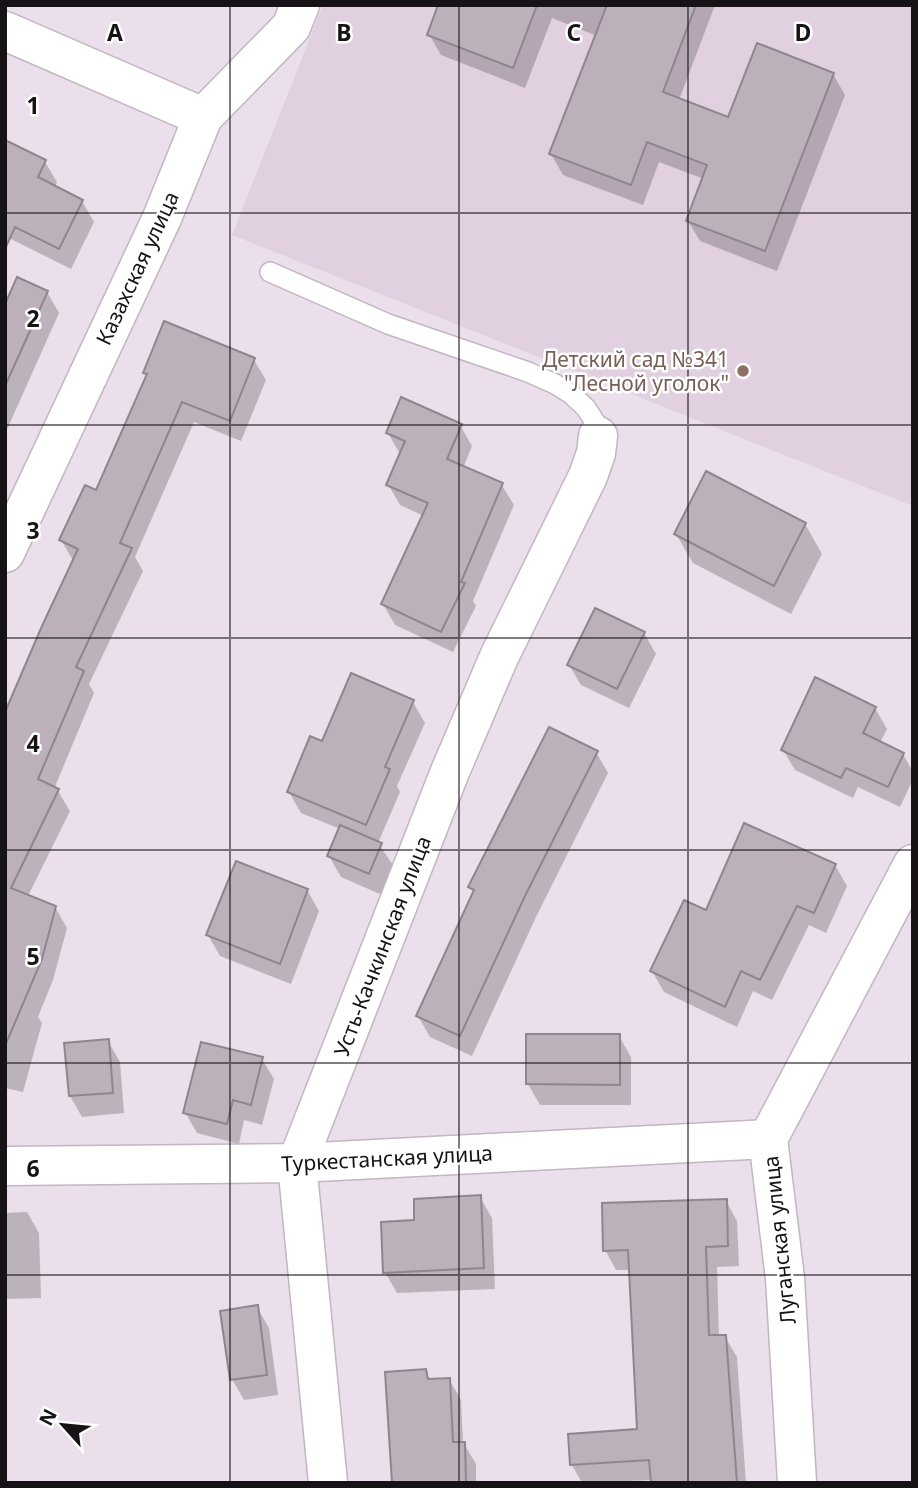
<svg xmlns="http://www.w3.org/2000/svg" width="918" height="1488" font-family="'Noto Sans',sans-serif">
	<rect width="100%" height="100%" fill="#eadfea"/>
	<path fill="#e1d0e0" d="M323 5H913V506L232 235Z"/>
	<g fill="#0003">
		<path d="M440 5H715L679 100 729 120 833 74 845 95 777 271 700 241 688 221 704 179 659 162 643 205 563 175 551 154 597 36 552 18 525 88 441 55 429 34Z"/>
		<path d="M45 162 57 182 55 187 82 201 94 222 71 269 5 236Z"/>
		<path d="M47 292 59 313 5 434V306Z"/>
		<path d="M254 360 266 380 241 441 194 422 135 557 143 571 89 684 94 693 54 789 58 791 70 811 28 896 55 907 67 928 53 980 38 1017 42 1023 23 1092 5 1088V716L74 562 61 540 97 492 147 377 145 372Z"/>
		<path d="M460 425 472 446 463 468 501 484 514 505 473 601 476 606 453 652 395 625 383 604 424 516 400 505 388 484 400 454 388 433Z"/>
		<path d="M805 524 822 554 791 614 693 563 676 534Z"/>
		<path d="M644 633 656 654 629 708 581 685 569 665Z"/>
		<path d="M413 702 425 723 397 786 400 792 378 843 393 865 380 894 341 877 329 856 340 829 301 813 289 792 323 743Z"/>
		<path d="M875 708 887 729 880 743 903 754 913 772V779L900 807 858 787 853 798 795 770 783 750Z"/>
		<path d="M596 752 608 773 536 917 472 1056 430 1037 418 1016 474 894 470 887Z"/>
		<path d="M835 865 847 886 826 933 809 925 772 1000 753 991 737 1027 664 992 652 971 706 912Z"/>
		<path d="M307 890 319 911 291 984 220 956 208 935Z"/>
		<path d="M619 1036 631 1057V1105H540L528 1084Z"/>
		<path d="M108 1041 120 1062 124 1113 82 1117 70 1096Z"/>
		<path d="M262 1059 274 1079 262 1125 244 1120 239 1144 197 1133 185 1112Z"/>
		<path d="M480 1197 492 1218 495 1289 397 1293 385 1272 416 1222Z"/>
		<path d="M726 1201 737 1221 739 1266 717 1267 719 1337H725L737 1357 746 1483H653L652 1480 582 1483 572 1465 639 1431 631 1270H616L605 1250Z"/>
		<path d="M27 1212 39 1233 41 1298 5 1299V1213Z"/>
		<path d="M257 1307 269 1328 278 1395 244 1400 232 1379Z"/>
		<path d="M425 1371 431 1381 449 1379 461 1400 463 1442 476 1464V1483H393Z"/>
	</g>
	<g fill="#bcb1bb" stroke="#8f858f" stroke-width="2">
		<path d="M438 5H537L513 68 427 35Z"/>
		<path d="M607 5H696L663 92 728 117 757 43 834 73 765 251 686 221 707 165 647 142 631 185 549 154Z"/>
		<path d="M5 140 46 160 38 177 83 200 59 249 15 227 5 249Z"/>
		<path d="M17 277 48 291 5 386V304Z"/>
		<path d="M164 321 255 358 230 421 182 402 120 543 132 548 76 667 84 671 38 779 59 789 11 888 56 906 42 959 5 1046V712L42 626 78 549 59 540 85 485 96 490 147 374 143 373Z"/>
		<path d="M401 397 462 424 447 459 503 483 461 582 465 583 441 632 381 604 428 503 386 485 405 441 386 433Z"/>
		<path d="M706 471 806 523 774 586 674 534Z"/>
		<path d="M595 608 645 632 617 689 567 665Z"/>
		<path d="M351 673 414 700 385 767 390 769 366 825 287 792 310 736 322 741Z"/>
		<path d="M815 677 876 707 863 733 904 753 888 787 846 768 841 778 781 750Z"/>
		<path d="M549 727 598 751 525 896 460 1036 416 1016 474 890 468 887Z"/>
		<path d="M744 823 836 864 814 913 797 906 760 980 741 971 725 1007 650 971 684 900 706 910Z"/>
		<path d="M340 825 382 843 369 874 327 856Z"/>
		<path d="M236 861 308 889 280 964 206 935Z"/>
		<path d="M526 1034H620V1085L526 1084Z"/>
		<path d="M109 1039 113 1093 69 1096 64 1043Z"/>
		<path d="M201 1042 263 1057 251 1105 233 1100 227 1124 183 1113Z"/>
		<path d="M481 1195 484 1268 383 1273 381 1222 414 1220V1199Z"/>
		<path d="M727 1199 728 1246 706 1247 709 1335H726L737 1483H651L649 1460 570 1465 568 1434 637 1429 628 1250 603 1251 602 1203Z"/>
		<path d="M258 1305 267 1375 230 1380 220 1311Z"/>
		<path d="M426 1369 428 1379 450 1378 453 1442H465L466 1483H392L385 1372Z"/>
	</g>
	<g fill="none" stroke-linecap="round" stroke-linejoin="round">
		<g stroke="#c1b6c1" stroke-width="22">
			<path id="service" d="M270 272 388 324 528 372 555 384 571 394 586 408 595 422 598 436"/>
		</g>
		<g stroke="#c1b6c1" stroke-width="41">
			<g id="minor">
				<path d="M5 31 203 117"/>
				<path d="M5 553 162 218 203 117 291 27 300 5"/>
				<path d="M5 1166 297 1163 768 1139"/>
				<path d="M328 1483 297 1163 449 774 499 657 588 476 596 453 598 436"/>
				<path d="M797 1483 785 1278 768 1139 913 864"/>
			</g>
		</g>
		<use href="#service" stroke="#fff" stroke-width="19"/>
		<use href="#minor" stroke="#fff" stroke-width="38"/>
	</g>
	<path fill="none" stroke="#161216" stroke-width="2" stroke-opacity="0.55" d="M230 5V1483M459 5V1483M688 5V1483M5 213H913M5 425H913M5 638H913M5 850H913M5 1063H913M5 1275H913"/>
	<circle fill="#8d6e63" stroke="#fff" stroke-width="2.5" cx="743" cy="371" r="7"/>
	<g text-anchor="middle" dominant-baseline="central" stroke-width="5" stroke-linejoin="round" paint-order="stroke">
		<g font-size="21" fill="#161216" stroke="#fff">
			<text transform="translate(137 268) rotate(-65)">Казахская улица</text>
			<text transform="translate(382 946) rotate(-69)">Усть-Качкинская улица</text>
			<text transform="translate(387 1158) rotate(-3)">Туркестанская улица</text>
			<text transform="translate(779 1240) rotate(-96)">Луганская улица</text>
		</g>
		<g font-size="21" fill="#785e54" stroke="#fff" text-anchor="end">
			<text x="729" y="359">Детский сад №341<tspan x="729" dy="24">"Лесной уголок"</tspan></text>
		</g>
	</g>
	<g font-size="23" text-anchor="middle" font-weight="bold" fill="#161216" stroke="#fff" stroke-width="5" stroke-linejoin="round" paint-order="stroke">
		<text x="115" y="41">A</text>
		<text x="344" y="41">B</text>
		<text x="574" y="41">C</text>
		<text x="803" y="41">D</text>
		<text x="33" y="114">1</text>
		<text x="33" y="327">2</text>
		<text x="33" y="539">3</text>
		<text x="33" y="752">4</text>
		<text x="33" y="965">5</text>
		<text x="33" y="1177">6</text>
	</g>
	<rect width="918" height="1488" fill="none" stroke="#161216" stroke-width="14"/>
	<g transform="translate(63 1425) rotate(297)" stroke="#ffffff" stroke-width="5" paint-order="stroke">
	<path d="M0-5L12 26L0 18L-12 26Z" fill="#161216"/>
	<text y="-10" font-size="19" font-weight="bold" text-anchor="middle" fill="#161216">N</text>
	</g>
</svg>
